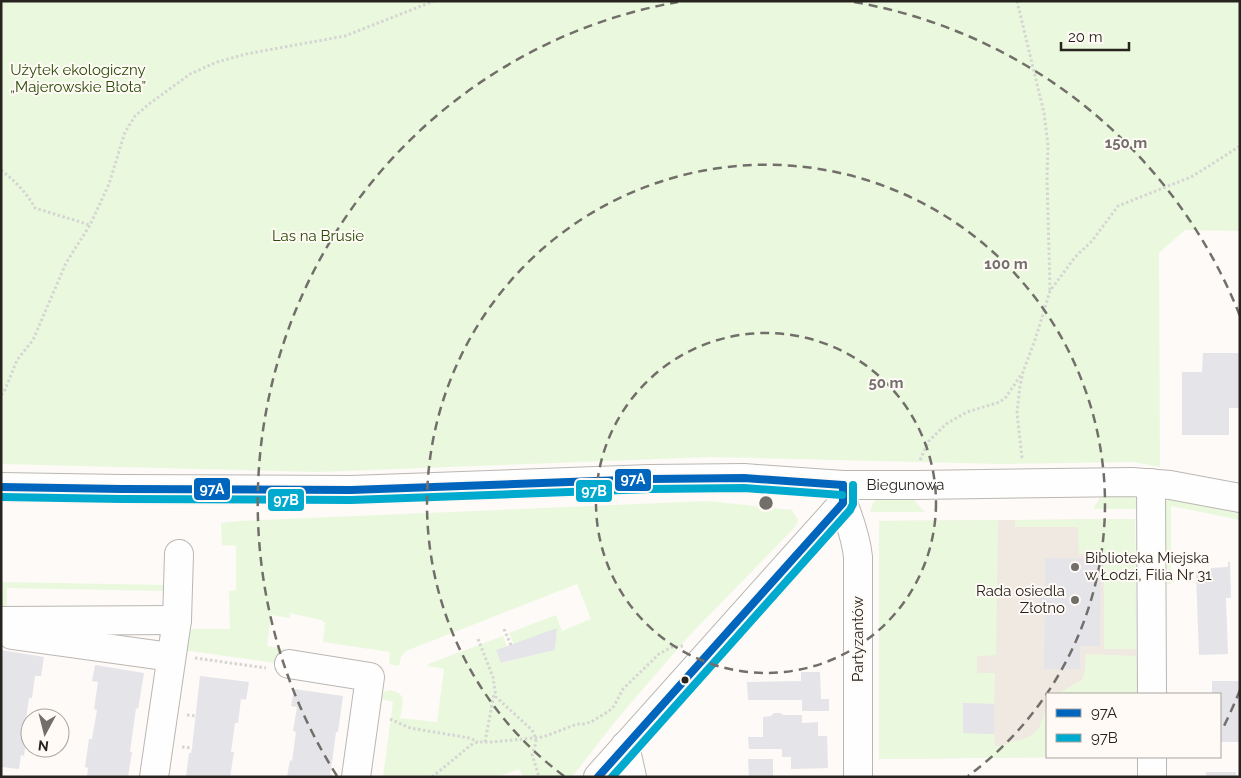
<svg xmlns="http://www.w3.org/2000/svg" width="1241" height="778" font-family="Raleway,sans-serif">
	<rect width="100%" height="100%" fill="#fdfaf7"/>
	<path fill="#f0e9e2" d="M1135 519 1137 694H1047V757H1063L879 759V521Z"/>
	<g fill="#eaf9de">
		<path d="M1 1H1240V231L1185 230 1159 253 1160 467 1133 462 1003 464 712 457 317 472 1 464Z"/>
		<path d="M1104 491 1132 494 1139 503 1140 509H1093Z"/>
		<path d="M910 496 925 512H870L873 503 877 498Z"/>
		<path d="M1172 497 1240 511V520L1171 506V584L1164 585 1163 504Z"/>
		<path d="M708 501 792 510 798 520 796 526 688 637 618 718 572 777H523L519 769 498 777H383L393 702 378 698C379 697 382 693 384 692 390 689 399 691 402 697 404 703 401 712 400 718L437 722 444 669 428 666V664L503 636 507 646 496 651 502 663 555 650 557 629 514 644 509 633 556 615 562 631 591 619 577 584 406 651 401 657 399 666 389 664 390 652 323 642 325 623 321 620 290 613V618L271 615 267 646 284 649 283 654 275 663 182 650 186 633 192 629H230L229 591 236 590V546L222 545 221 523 239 521Z"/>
		<path d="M1135 519 1136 649H1104V558L1098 554H1079L1078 527H1015V520Z"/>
		<path d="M998 520 996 655 977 656V673H995L994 704 963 703V733L994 734 995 746H1003L1009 742 1022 740 1033 734 1039 728 1047 707V757H1063L879 759V521Z"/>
		<path d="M1 582 167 585V591L7 588V607L1 610Z"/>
		<path d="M1086 654 1136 656 1137 694H1059L1064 690 1082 680 1085 671Z"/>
	</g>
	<g fill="#e5e4e8">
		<path d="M1203 353H1240V408H1229V435H1182V372H1202Z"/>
		<path d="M1045 558 1101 559 1100 646H1080V669H1044L1045 606 1039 605V593H1045Z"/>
		<path d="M1228 562H1230L1231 598H1226L1228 654 1199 655 1196 573H1211V568L1228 567Z"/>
		<path d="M557 628 555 650 501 663 496 650Z"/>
		<path d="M1 650 44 657 41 676H35L32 698H29L25 726 28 727 24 756 21 755 19 769 1 767Z"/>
		<path d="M95 665 144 673 138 709 136 708 130 752H132L128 777H87L88 768 85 767 89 739H92L97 710 94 709 98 682 92 681Z"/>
		<path d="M801 672H820L821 699H829V711H802V700H748L747 682 801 681Z"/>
		<path d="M200 676 249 682 246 700 241 699 238 723H235L231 752H234L230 777H186L189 753H191L192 748Z"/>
		<path d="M1212 681H1240V742H1220V694H1212Z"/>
		<path d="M294 689 343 696 338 732H336L331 770 330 774H332V777H287L290 760 292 761 296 732 293 731 297 707 291 706Z"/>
		<path d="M963 703 994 704V734L963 733Z"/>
		<path d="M774 713H780L784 715H802V723L818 722V736H827L828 768 791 769V757H782V749H749L748 737H763V717L771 716Z"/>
		<path d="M748 759H773V777H749Z"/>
		<rect x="1206" y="772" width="30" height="5"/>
	</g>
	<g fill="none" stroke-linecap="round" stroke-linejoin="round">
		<g stroke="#bab7b3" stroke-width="30">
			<g id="minor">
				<path d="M1151 483 1152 694"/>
				<path id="s1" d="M1 487 122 489 351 490 650 479 744 478 843 485H916L1132 482 1170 485 1240 498"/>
				<path d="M843 503C850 521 856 538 858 557V777"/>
				<path d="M1 621 177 620"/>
				<path d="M12 635 171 657"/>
				<path d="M289 664 370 677 356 777"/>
				<path d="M625 746 632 777"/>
				<path d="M1152 757V777"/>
				<path d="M154 777 177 620 179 554"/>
				<path d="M598 777 843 503V485"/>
			</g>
		</g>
		<g stroke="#d6d5d3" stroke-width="3" stroke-dasharray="2.5 2.5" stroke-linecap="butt">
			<path d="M1017 1 1044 113 1048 145 1047 178 1050 290"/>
			<path d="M1 170C15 181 27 193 35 208L90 225"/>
			<path d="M1 395 4 392 11 375 17 360 33 340 66 263 90 225 109 184 125 132 135 116 149 104 190 74 217 62 246 54 345 36 434 1"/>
			<path d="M1022 458 1017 413 1020 386 1023 372 1036 337 1050 291 1075 257 1092 241 1118 206 1191 177 1209 166 1240 146"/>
			<path d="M920 460 929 441 946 424 967 412 1000 402 1006 397 1021 375"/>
			<path d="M504 629 511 645"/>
			<path d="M478 639 493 677 496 697 532 730 536 739 535 746 532 754 539 777"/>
			<path d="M195 658 266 668"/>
			<path d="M187 715 196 716"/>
			<path d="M390 719 410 728 470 738 478 742"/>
			<path d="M485 742 494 694"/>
			<path d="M182 747 192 748"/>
			<path d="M432 777 471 745 478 742H493L543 737 577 724H584L591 722 609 711 614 706 623 689 659 654 672 647 683 646"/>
		</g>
		<use href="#minor" stroke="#fffefe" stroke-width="28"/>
		<g stroke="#fffaf5" stroke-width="11">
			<g id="bus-1">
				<path d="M1 487 122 489 351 490 650 479 744 478 843 485"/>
				<path d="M598 777 843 503V485"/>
			</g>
		</g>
		<g stroke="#fffaf5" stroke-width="11">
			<g id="bus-2">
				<path d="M1 497 122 499 351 500 650 489 744 488 842 495"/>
				<path d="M612 777 850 510 853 504V485"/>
			</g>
		</g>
		<use href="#bus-1" stroke="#0065bd" stroke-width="8"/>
		<use href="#bus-2" stroke="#00a9ce" stroke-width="8"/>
	</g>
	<g fill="none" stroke="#726e6a" stroke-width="2.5" stroke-dasharray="9 6">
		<circle cx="766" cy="503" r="170"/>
		<path d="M564 776A339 339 0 1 1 968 776"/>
		<path d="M1240 690A509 509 0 0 1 1222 730M337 776A509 509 0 0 1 678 2M854 2A509 509 0 0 1 1240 316"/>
	</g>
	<g fill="#726e6a" stroke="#fffaf5" stroke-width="2">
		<circle cx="1075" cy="567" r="5"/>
		<circle cx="1075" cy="600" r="5"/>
	</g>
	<circle fill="#27231e" stroke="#fffaf5" stroke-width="2" cx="685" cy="680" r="4.5"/>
	<g text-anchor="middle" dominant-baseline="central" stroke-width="4" stroke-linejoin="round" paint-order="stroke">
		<g font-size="15" fill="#294b06" stroke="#fffaf5">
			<text x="78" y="70">Użytek ekologiczny<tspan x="78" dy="17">„Majerowskie Błota”</tspan></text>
			<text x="318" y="236">Las na Brusie</text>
		</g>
		<g font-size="15" fill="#27231e" stroke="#fffaf5">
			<text stroke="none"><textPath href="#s1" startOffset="905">Biegunowa</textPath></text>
			<text transform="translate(858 639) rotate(-90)">Partyzantów</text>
		</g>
		<g font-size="15" fill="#27231e" stroke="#fffaf5" text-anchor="start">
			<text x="1085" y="558">Biblioteka Miejska<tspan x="1085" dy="17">w Łodzi, Filia Nr 31</tspan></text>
			<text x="1065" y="591" text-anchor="end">Rada osiedla<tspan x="1065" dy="17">Złotno</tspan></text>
		</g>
	</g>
	<circle cx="766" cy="503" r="8" fill="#726e6a" stroke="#fffaf5" stroke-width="2.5"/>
	<g font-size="15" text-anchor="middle" font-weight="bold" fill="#726e6a" stroke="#fffaf5" stroke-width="4" stroke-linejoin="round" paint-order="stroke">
		<text x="1126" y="148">150 m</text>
		<text x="1006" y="269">100 m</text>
		<text x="886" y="388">50 m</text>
	</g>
	<g stroke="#fffaf5" stroke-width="2">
		<rect x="614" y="468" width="38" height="24" rx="5" fill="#0065bd"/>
		<rect x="193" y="477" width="38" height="24" rx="5" fill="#0065bd"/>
		<rect x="575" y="479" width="38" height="24" rx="5" fill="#00a9ce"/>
		<rect x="267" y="488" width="38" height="24" rx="5" fill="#00a9ce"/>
	</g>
	<g font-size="14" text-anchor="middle" font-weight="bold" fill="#fff">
		<text x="633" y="484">97A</text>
		<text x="212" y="494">97A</text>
		<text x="594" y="496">97B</text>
		<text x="286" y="505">97B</text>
	</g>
	<rect width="1241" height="778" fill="none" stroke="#27231e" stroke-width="5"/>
	<rect x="1046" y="693" width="175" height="65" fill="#fffaf5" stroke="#a9a49f"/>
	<rect x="1056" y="709" width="25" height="8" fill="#0065bd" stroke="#a9a49f"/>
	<text x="1091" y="718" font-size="15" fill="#27231e">97A</text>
	<rect x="1056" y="734" width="25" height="8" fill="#00a9ce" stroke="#a9a49f"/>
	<text x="1091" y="743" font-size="15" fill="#27231e">97B</text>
	<g transform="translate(45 733) rotate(187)"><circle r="24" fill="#fffaf5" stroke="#a9a49f"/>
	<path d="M0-4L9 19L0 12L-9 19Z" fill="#726e6a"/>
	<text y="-8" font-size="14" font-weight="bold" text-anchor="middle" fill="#27231e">N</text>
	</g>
	<path d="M1061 42v8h68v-8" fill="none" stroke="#27231e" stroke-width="2.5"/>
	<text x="1068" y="42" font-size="15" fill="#27231e" stroke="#fffaf5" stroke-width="4" paint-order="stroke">20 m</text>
</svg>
